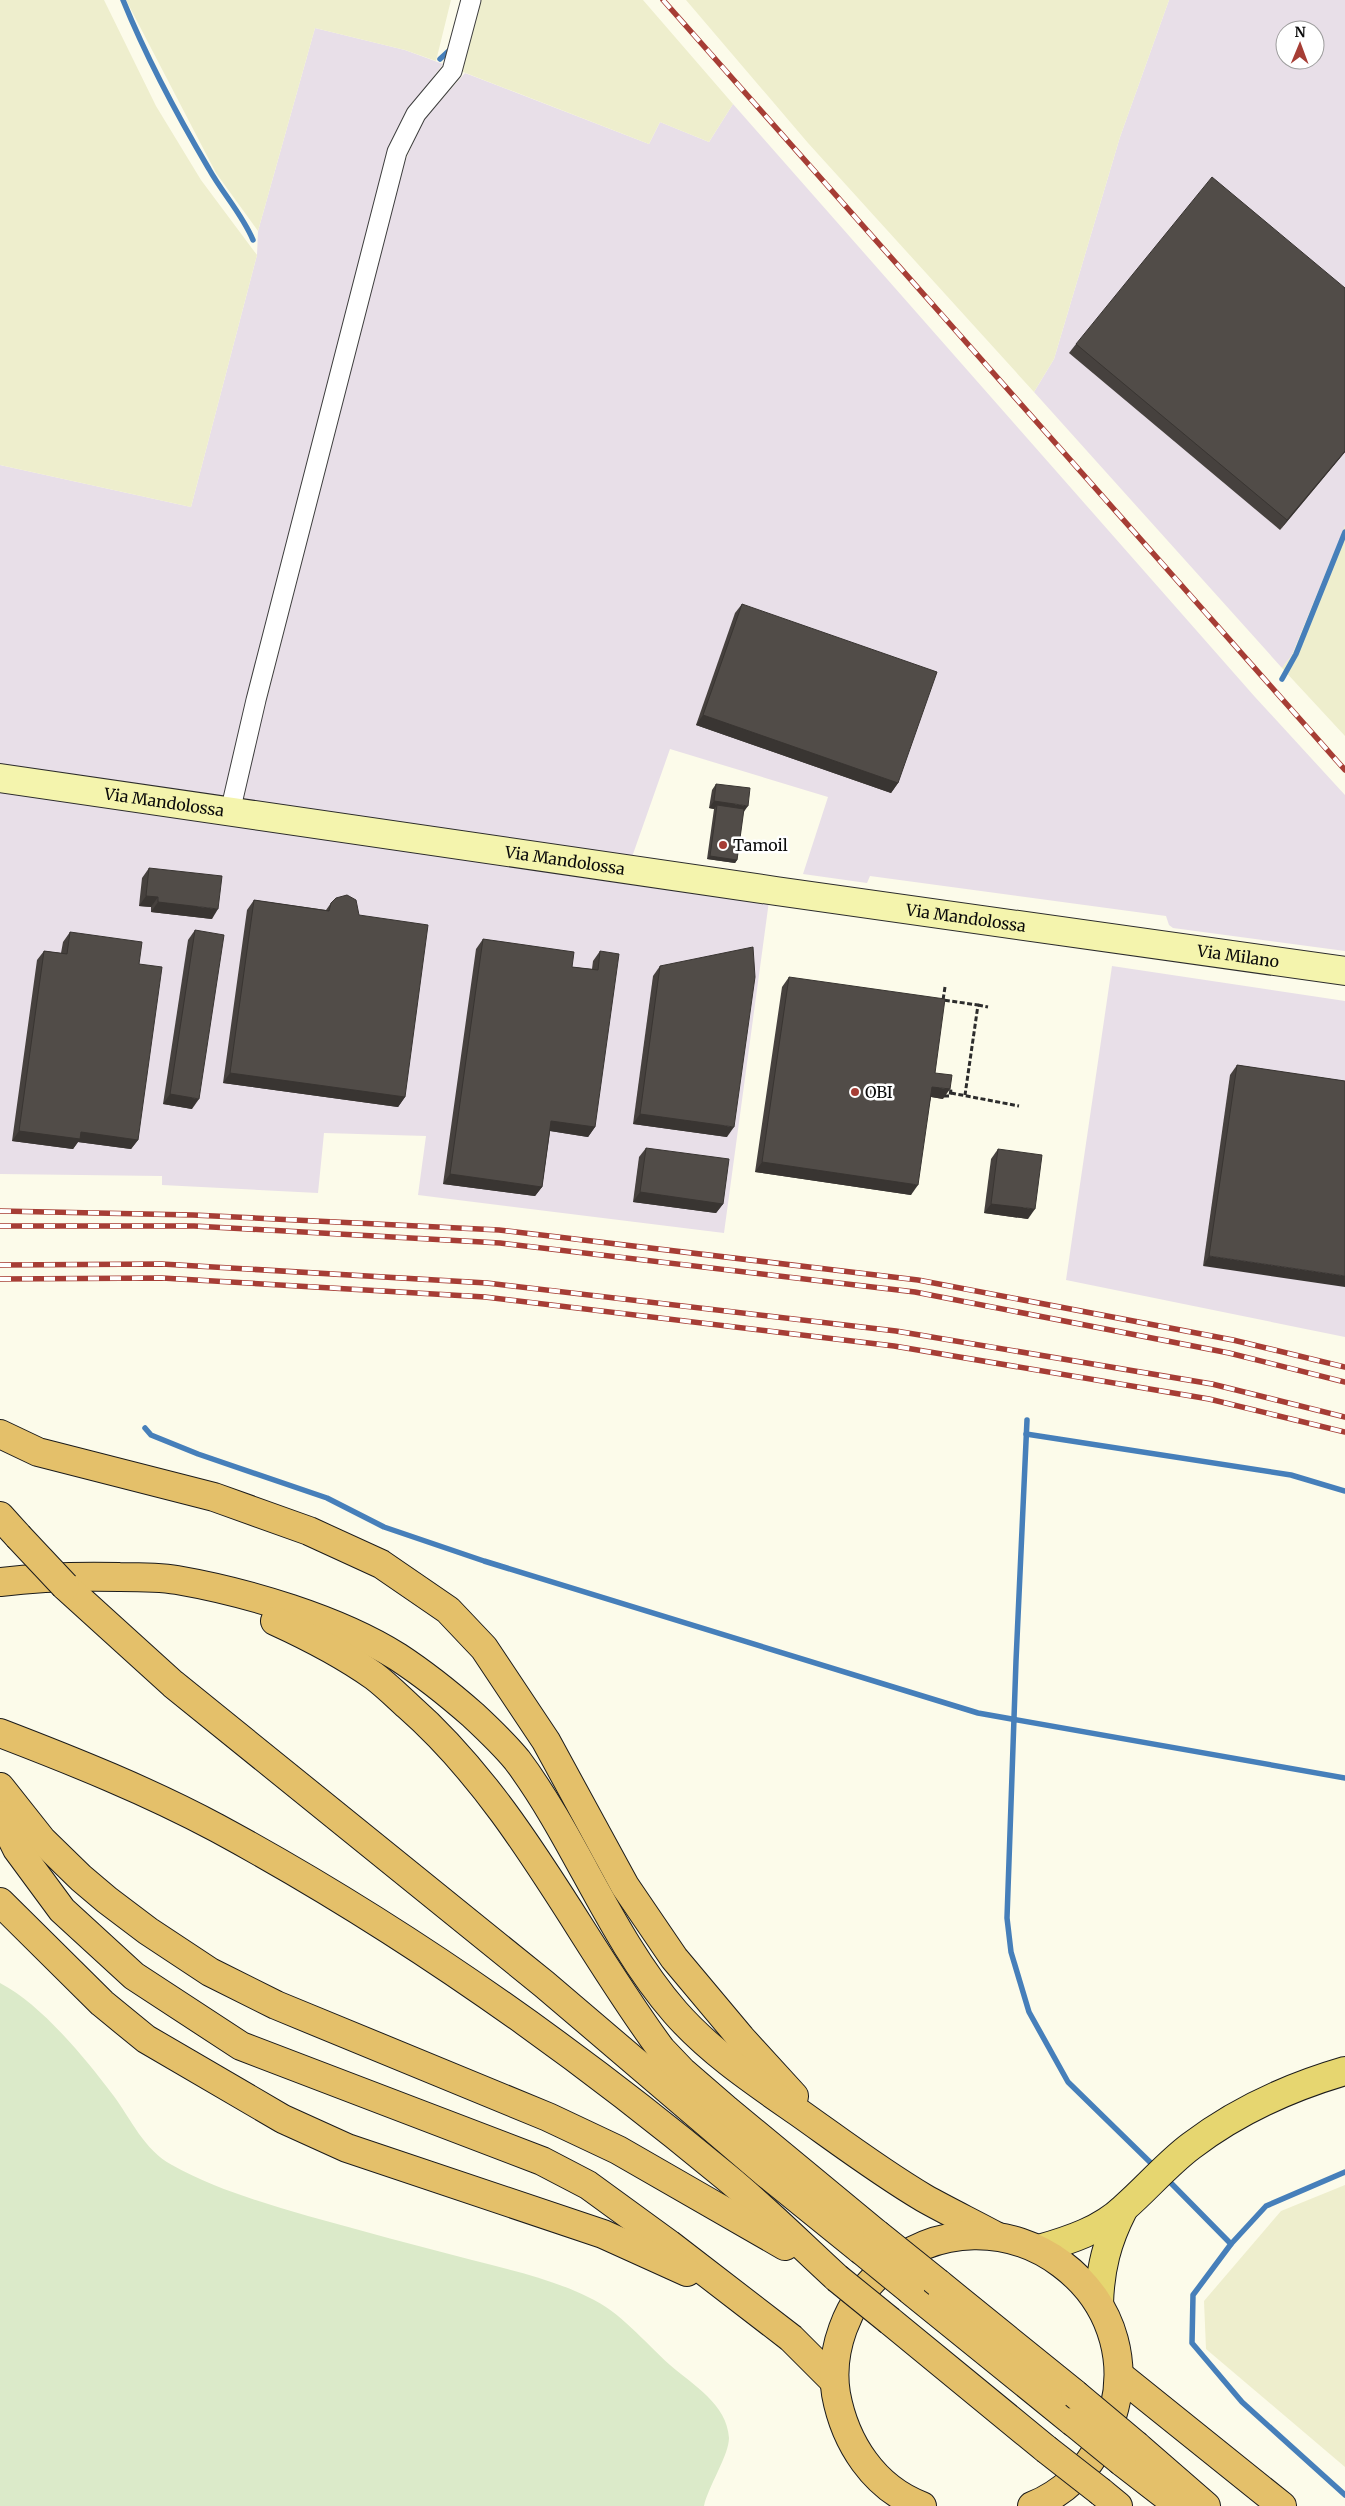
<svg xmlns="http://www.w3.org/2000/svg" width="1345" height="2506" font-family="Merriweather,serif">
	<rect width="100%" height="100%" fill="#fcfbea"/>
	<g fill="#e8dfe8" fill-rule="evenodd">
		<path d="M1169 0H1345V526L1292 655 1282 668 1034 392 1054 359 1120 137ZM1285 30H1315V60H1285Z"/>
		<path d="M315 28 405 50 443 64 402 119 225 797 0 764V465L191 507 257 255 258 231Z"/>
		<path d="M465 73 649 144 660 122 709 142 733 104 1255 697 1345 795V951L1173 928 1169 925 1166 916 870 876 867 883 803 874 828 797 670 749 632 857 241 800 404 164 422 122Z"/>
		<path d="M0 789 769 901 724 1233 418 1195 426 1136 324 1133 318 1193 162 1185V1176L0 1174Z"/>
		<path d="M1112 966 1345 1001V1337L1066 1280Z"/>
	</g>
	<g fill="#eeeecd">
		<path d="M0 0H104L156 106 201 180 257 255 191 507 0 465Z"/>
		<path d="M126 0H451L436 61 405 50 315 28 258 231 216 173Z"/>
		<path d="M476 0H643L733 104 709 142 660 122 649 144 458 70Z"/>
		<path d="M686 0H1169L1120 137 1054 359 1034 392 808 143Z"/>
		<path d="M1345 526V736L1282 668 1292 655Z"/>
		<path d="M1345 2185V2467L1206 2349 1204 2301 1281 2211Z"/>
	</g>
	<path fill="#dbeac9" d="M0 1983C41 2004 85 2058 113 2095 131 2119 144 2150 172 2165 215 2189 261 2202 308 2216 363 2231 417 2246 472 2260 511 2270 552 2279 588 2297 621 2312 643 2341 670 2365 693 2385 727 2404 729 2438 729 2455 708 2487 704 2506H0Z"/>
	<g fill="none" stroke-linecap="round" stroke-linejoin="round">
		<g stroke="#467fba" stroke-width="5.5">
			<path d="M123 0C147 59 177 115 209 169 223 194 242 214 253 240"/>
			<path d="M440 59 452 48"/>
			<path d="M1282 679 1296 654 1345 532"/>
			<path d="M1027 1420 1016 1661 1007 1918 1011 1952 1029 2012 1068 2082 1156 2168"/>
			<path d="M145 1428 151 1435 198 1454 327 1498 384 1527 484 1561 978 1713 1345 1778"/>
			<path d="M1026 1434 1291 1475 1345 1491"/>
			<path d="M1166 2178 1231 2244 1193 2295 1192 2343 1242 2402 1345 2495"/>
			<path d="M1231 2244 1266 2206 1345 2172"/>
		</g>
		<g stroke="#3d3d3d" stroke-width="21">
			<path id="minor" d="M230 812 256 700 397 152 416 114 452 71 471 0"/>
		</g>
		<g stroke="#2c2c2c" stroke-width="30">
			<g id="secondary">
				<path id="s1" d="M0 778 776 891 1345 971"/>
			</g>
		</g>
		<g stroke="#1b1b1b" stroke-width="30">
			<g id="primary">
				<path d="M1039 2249C1070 2240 1101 2230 1124 2208 1147 2188 1167 2164 1191 2146 1237 2111 1290 2087 1345 2071"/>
				<path d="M1099 2304C1100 2269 1107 2241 1123 2210"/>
			</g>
		</g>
		<g stroke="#1b1b1b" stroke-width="30">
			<g id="trunk">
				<path d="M0 1434 38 1452 214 1497 309 1531 381 1564 448 1610 484 1648 546 1741 625 1886 674 1958 741 2038 794 2096"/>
				<path d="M0 1516 18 1536"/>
				<path d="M0 1582C40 1577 80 1576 120 1577 139 1577 159 1577 177 1580 246 1592 338 1619 398 1657 424 1674 449 1694 473 1715 488 1729 504 1744 517 1760 576 1839 610 1937 675 2012 710 2052 755 2082 798 2112 839 2141 880 2172 924 2198 947 2211 972 2223 996 2236"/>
				<path d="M65 1586 173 1684 544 1984 767 2174 861 2250"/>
				<path d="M275 1621C310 1637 343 1654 374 1676 386 1685 397 1696 408 1706 516 1801 577 1935 661 2049L682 2071 727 2110 877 2234"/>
				<path d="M0 1733C73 1761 148 1791 217 1828 398 1926 567 2045 725 2176 764 2208 800 2244 837 2278"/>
				<path d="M0 1787 42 1840 81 1878 107 1900 148 1931 210 1972 276 2005 548 2117 618 2150 785 2246"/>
				<path d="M0 1815 17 1849 62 1910 134 1976 241 2046 542 2161 588 2185 669 2244 791 2338 834 2381"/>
				<path d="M0 1902 102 2003 146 2039 283 2119 347 2148 603 2234 687 2272"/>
				<path d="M938 2283 1075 2394"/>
				<path d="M910 2290 1073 2422"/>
				<path d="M890 2321 1046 2449"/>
				<path d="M1119 2375 1282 2506"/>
				<path d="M1137 2446 1206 2506"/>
				<path d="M1122 2462 1179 2506"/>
				<path d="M1101 2492 1118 2506"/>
				<path d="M922 2506C874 2488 845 2443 836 2394 829 2351 847 2303 879 2274 998 2168 1173 2298 1102 2441 1088 2470 1062 2494 1032 2506"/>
			</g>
		</g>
		<g stroke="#2c2c2c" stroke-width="3" stroke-dasharray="5 2.5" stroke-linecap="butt">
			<path d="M945 987 943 1000 978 1005 965 1095"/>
			<path d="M978 1005 988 1007"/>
			<path d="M951 1093 1019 1106"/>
			<path d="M944 1096H950L951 1089H946"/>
		</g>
		<use href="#minor" stroke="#fff" stroke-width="19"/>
		<use href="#secondary" stroke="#f4f4ad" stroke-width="28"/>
		<use href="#primary" stroke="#e6d670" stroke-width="28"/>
		<use href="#trunk" stroke="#e4c06a" stroke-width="28"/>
		<g stroke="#a63d35" stroke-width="5.5">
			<g id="rail">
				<path d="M663 0 1345 770"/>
				<path d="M0 1211 193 1215 499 1230 918 1280 1233 1340 1345 1367"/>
				<path d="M0 1226H194L500 1243 915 1292 1229 1353 1345 1382"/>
				<path d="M0 1265 162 1264 487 1283 896 1331 1212 1384 1345 1417"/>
				<path d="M0 1279 162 1278 485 1297 894 1346 1209 1399 1345 1432"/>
			</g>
		</g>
		<use href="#rail" stroke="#fff" stroke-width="4" stroke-dasharray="11" stroke-linecap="butt"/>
		<g stroke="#1b1b1b" stroke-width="30" stroke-linecap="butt">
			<g id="trunk-bridge">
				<path d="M18 1536 65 1586"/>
				<path d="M877 2234 938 2283"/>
				<path d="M861 2250 910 2290"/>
				<path d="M837 2278 890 2321"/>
				<path d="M1075 2394 1137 2446"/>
				<path d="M1073 2422 1122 2462"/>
				<path d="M1046 2449 1101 2492"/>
			</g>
		</g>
		<use href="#trunk-bridge" stroke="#e4c06a" stroke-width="28"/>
	</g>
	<g fill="#46413e">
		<path d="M1345 288V452L1280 530 1069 353 1076 344Z"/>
		<path d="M742 604 898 783 891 793 696 725 735 613Z"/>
		<path d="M716 784 743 813 737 860 735 863 707 859 714 809 709 808 712 790Z"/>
		<path d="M149 868 212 919 151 912V907L139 906 142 878Z"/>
		<path d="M254 900 326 910 331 903 359 915 405 1097 398 1107 223 1083 247 910Z"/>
		<path d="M195 930 192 1109 163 1104 188 940Z"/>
		<path d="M70 932 139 964 138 1140 131 1149 78 1142 73 1149 12 1141 37 960 44 951 61 953 63 942Z"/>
		<path d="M483 939 572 967 592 969 593 961 600 951 595 1127 588 1137 550 1131 542 1187 535 1196 443 1184 476 949Z"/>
		<path d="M660 966 727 1137 633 1124 653 976Z"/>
		<path d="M789 977 935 1073 943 1099 931 1097 911 1195 755 1172 782 987Z"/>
		<path d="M1237 1065 1345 1081 1203 1266 1230 1075Z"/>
		<path d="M646 1148 723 1204 716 1213 633 1202 639 1157Z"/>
		<path d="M998 1149 1028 1219 984 1213 991 1159Z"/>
	</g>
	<g fill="#393532">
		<path d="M1345 451V452L1280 530 1287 520Z"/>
		<path d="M703 715 898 783 891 793 696 725Z"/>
		<path d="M714 801 748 806 743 813 717 805 714 809 709 808Z"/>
		<path d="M710 856 737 860 735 863 707 859Z"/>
		<path d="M146 896 158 897 151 907 139 906Z"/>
		<path d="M158 902 218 909 212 919 151 912Z"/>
		<path d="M230 1073 405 1097 398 1107 223 1083Z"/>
		<path d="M932 1087 950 1089 943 1099 926 1096Z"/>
		<path d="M170 1094 199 1099 192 1109 163 1104Z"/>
		<path d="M640 1114 734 1127 727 1137 633 1124Z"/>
		<path d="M551 1121 595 1127 588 1137 544 1130Z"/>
		<path d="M19 1131 81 1132 138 1140 131 1149 78 1142 73 1149 12 1141Z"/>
		<path d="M762 1162 918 1185 911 1195 755 1172Z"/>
		<path d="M450 1174 542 1187 535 1196 443 1184Z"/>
		<path d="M640 1192 723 1204 716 1213 633 1202Z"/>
		<path d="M991 1204 1035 1209 1028 1219 984 1213Z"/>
		<path d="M1209 1256 1345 1276V1287L1203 1266Z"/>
	</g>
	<g fill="#514c48" stroke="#393532">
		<path d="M1212 177 1345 288V451L1287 520 1076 344Z"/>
		<path d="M742 604 937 672 898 783 703 715Z"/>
		<path d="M716 784 750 788 748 806 714 801Z"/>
		<path d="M717 805 744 809 737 860 710 856Z"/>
		<path d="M149 868 222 876 218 909 158 902V897L146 896Z"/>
		<path d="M347 895 356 900 359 915 428 925 405 1097 230 1073 254 900 329 911 331 903 336 898Z"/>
		<path d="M195 930 224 935 199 1099 170 1094Z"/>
		<path d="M70 932 142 942 139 964 162 967 138 1140 81 1132 80 1139 19 1131 44 951 67 954Z"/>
		<path d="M483 939 574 952 572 967 598 970 600 951 619 954 595 1127 551 1121 542 1187 450 1174Z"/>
		<path d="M753 947 755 977 734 1127 640 1114 660 966Z"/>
		<path d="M789 977 945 999 935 1073 952 1075 950 1089 932 1087 918 1185 762 1162Z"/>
		<path d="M1237 1065 1345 1081V1276L1209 1256Z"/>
		<path d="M646 1148 729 1159 723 1204 640 1192Z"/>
		<path d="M998 1149 1042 1155 1035 1209 991 1204Z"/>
	</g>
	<g fill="#a63d35" stroke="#fff" stroke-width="2">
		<circle cx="723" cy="845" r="5"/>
		<circle cx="855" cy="1092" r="5"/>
	</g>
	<g text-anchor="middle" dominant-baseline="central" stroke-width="5" stroke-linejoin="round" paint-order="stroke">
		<g font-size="16" fill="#0a0a0a" stroke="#fff">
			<text stroke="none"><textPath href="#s1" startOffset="166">Via Mandolossa</textPath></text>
			<text stroke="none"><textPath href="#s1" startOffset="571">Via Mandolossa</textPath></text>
			<text stroke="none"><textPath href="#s1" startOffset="976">Via Mandolossa</textPath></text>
			<text stroke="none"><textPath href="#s1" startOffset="1251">Via Milano</textPath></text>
		</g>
		<g font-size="16" fill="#0a0a0a" stroke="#fff" text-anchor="start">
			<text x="733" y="845">Tamoil</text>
			<text x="865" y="1092">OBI</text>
		</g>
	</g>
	<g transform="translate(1300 45) rotate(1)"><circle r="24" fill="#ffffff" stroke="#9d9d9d"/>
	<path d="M0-4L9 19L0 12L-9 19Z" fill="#a63d35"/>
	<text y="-8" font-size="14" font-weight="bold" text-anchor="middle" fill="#0a0a0a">N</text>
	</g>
</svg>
